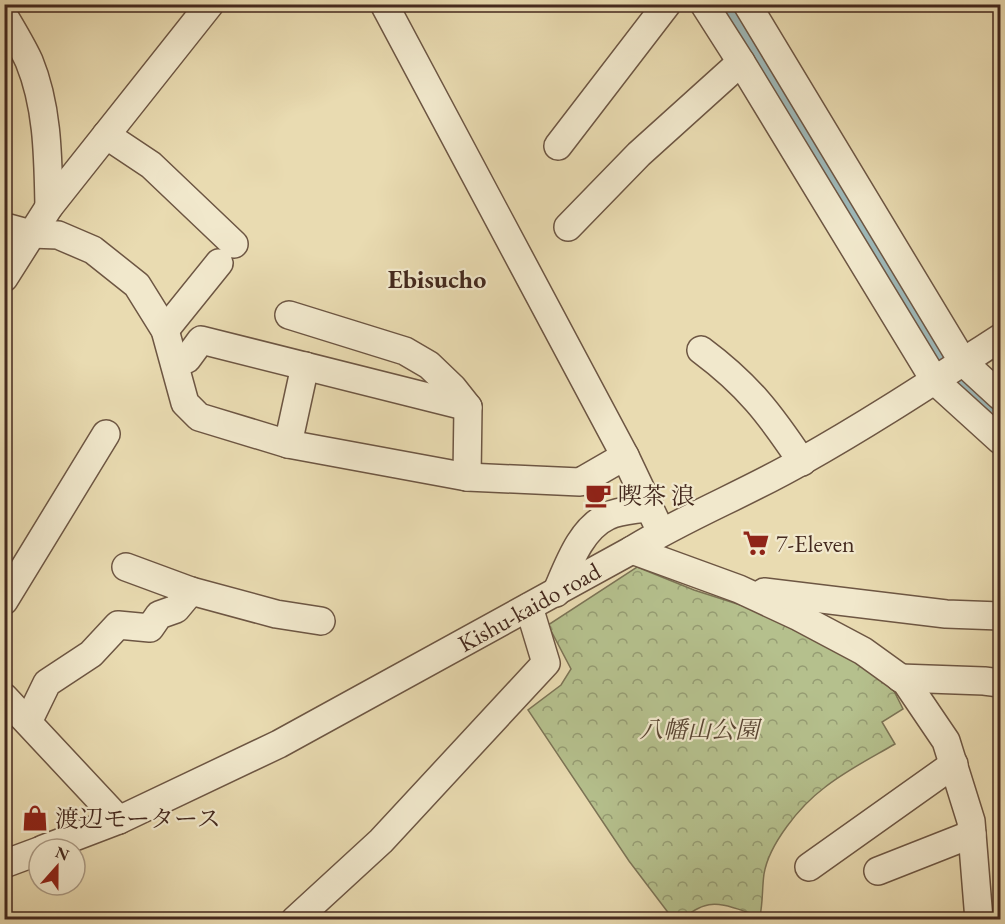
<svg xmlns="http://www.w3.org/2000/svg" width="1005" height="924" font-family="'EB Garamond','Noto Serif JP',serif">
	<defs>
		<pattern id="park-crowns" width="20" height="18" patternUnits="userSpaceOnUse" patternTransform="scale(1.5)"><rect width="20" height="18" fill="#b5c08d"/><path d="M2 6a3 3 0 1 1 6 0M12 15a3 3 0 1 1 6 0" fill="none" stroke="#959c73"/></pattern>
	</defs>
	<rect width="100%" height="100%" fill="#e9dbb1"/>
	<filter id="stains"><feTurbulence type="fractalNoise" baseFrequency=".00333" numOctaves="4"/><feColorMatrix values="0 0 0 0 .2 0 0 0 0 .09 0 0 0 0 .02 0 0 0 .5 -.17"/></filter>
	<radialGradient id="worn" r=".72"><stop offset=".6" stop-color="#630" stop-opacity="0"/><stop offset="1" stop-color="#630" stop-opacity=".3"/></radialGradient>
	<path fill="url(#park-crowns)" stroke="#7c7456" stroke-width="1.5" d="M637 567 694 590 759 611 814 624 893 689 903 709 882 722 895 744C871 758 845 771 824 788 800 806 769 844 764 874 762 888 763 902 760 916 743 912 721 900 704 906 693 909 684 920 673 919L629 861 528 710 561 685 571 669 548 625Z"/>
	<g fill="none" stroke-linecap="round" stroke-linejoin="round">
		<path stroke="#9db8b8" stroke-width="39" d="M728 4 940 361 961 387 976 401"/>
		<g stroke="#6d5643" stroke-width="30">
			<g id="minor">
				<path d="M384 4 625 456 661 532"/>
				<path d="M704 4 741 62 935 381 1000 440"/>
				<path d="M747 4 963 362 1000 396"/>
				<path d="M4 16C13 31 22 46 29 61 48 107 48 158 49 207"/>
				<path d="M106 135 151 165 234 244"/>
				<path d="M558 146 667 4"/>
				<path d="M568 227 639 154 741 62"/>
				<path d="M4 229 9 228 31 234 58 235 93 250 137 285 165 330 185 403 199 417 288 444 467 477 580 482 625 456"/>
				<path d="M4 278 49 207 210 4"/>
				<path d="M289 315 405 351 429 365 453 388 468 407 467 477"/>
				<path d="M165 330 219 263"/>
				<path d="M701 350C748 385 770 414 802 462"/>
				<path d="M175 364 187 359 201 340 468 407"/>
				<path d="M288 444 305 366"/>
				<path d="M632 550 739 589 799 617 863 651 906 682 946 741 971 821 979 920"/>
				<path d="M126 567 191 591 276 614 321 621"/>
				<path d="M764 592 946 614 1000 616"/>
				<path d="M556 593C568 566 580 529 608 516 620 510 637 510 650 507"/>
				<path d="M4 601 106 434"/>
				<path d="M900 678 984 681 1000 683"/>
				<path d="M4 697 119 820"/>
				<path d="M28 722 47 683 91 654 118 625 150 628 159 615 176 609 191 591"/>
				<path d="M43 849 119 820 279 744 632 550C687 516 747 493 802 461 870 423 935 380 1000 338"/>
				<path d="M4 864 39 851"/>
				<path d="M809 867 954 764"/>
				<path d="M878 871 972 834"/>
				<path d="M295 920 381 841 546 663 529 607"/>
			</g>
		</g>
		<use href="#minor" stroke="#f1e8cc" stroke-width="27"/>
	</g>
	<defs>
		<g id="cafe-bare" transform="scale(2.07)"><path d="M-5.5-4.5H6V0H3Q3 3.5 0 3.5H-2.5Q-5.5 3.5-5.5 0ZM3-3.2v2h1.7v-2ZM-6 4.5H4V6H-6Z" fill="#8f2418" stroke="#f1e8cc" stroke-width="2.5" paint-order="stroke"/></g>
		<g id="supermarket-bare" transform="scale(2.07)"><path d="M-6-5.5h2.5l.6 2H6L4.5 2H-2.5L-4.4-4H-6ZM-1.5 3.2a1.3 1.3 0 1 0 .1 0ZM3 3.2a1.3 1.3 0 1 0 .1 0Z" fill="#8f2418" stroke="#f1e8cc" stroke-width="2.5" paint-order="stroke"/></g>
		<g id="shop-bare" transform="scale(2.07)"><path d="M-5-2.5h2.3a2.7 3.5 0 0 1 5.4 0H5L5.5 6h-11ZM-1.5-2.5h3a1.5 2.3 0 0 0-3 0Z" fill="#8f2418" stroke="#f1e8cc" stroke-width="2.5" paint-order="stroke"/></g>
	</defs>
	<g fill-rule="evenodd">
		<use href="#cafe-bare" x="598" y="495"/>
		<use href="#supermarket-bare" x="756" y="543"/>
		<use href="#shop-bare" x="35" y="818"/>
	</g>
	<g text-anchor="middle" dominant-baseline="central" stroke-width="4.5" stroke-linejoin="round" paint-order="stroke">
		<g font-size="24" fill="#44291e" stroke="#f1e8cc" text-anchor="start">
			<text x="618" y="495">喫茶 浪</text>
			<text x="776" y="543">7-Eleven</text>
			<text x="55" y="818">渡辺モータース</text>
		</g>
		<g font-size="24" fill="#44291e" stroke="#f1e8cc">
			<text transform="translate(529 607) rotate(-29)">Kishu-kaido road</text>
		</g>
		<g font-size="24" font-style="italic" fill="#5b4734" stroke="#f1e8cc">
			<text x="699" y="729">八幡山公園</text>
		</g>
		<g font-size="26" font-weight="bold" fill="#44291e" stroke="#f1e8cc">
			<text x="437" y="279">Ebisucho</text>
		</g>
	</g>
	<rect width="1005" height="924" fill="none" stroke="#e9dbb1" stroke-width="24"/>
	<rect x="6" y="6" width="993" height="912" fill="none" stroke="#44291e" stroke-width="3"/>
	<rect x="12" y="12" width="981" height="900" fill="none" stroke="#44291e" stroke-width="1.5"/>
	<g transform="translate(57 867) rotate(21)"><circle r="28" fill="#f1e8cc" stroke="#ac9c86" stroke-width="1.5"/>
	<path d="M0-4.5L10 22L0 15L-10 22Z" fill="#8f2418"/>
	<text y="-9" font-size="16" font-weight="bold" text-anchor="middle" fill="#44291e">N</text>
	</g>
	<rect width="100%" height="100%" filter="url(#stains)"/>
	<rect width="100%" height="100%" fill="url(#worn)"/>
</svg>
